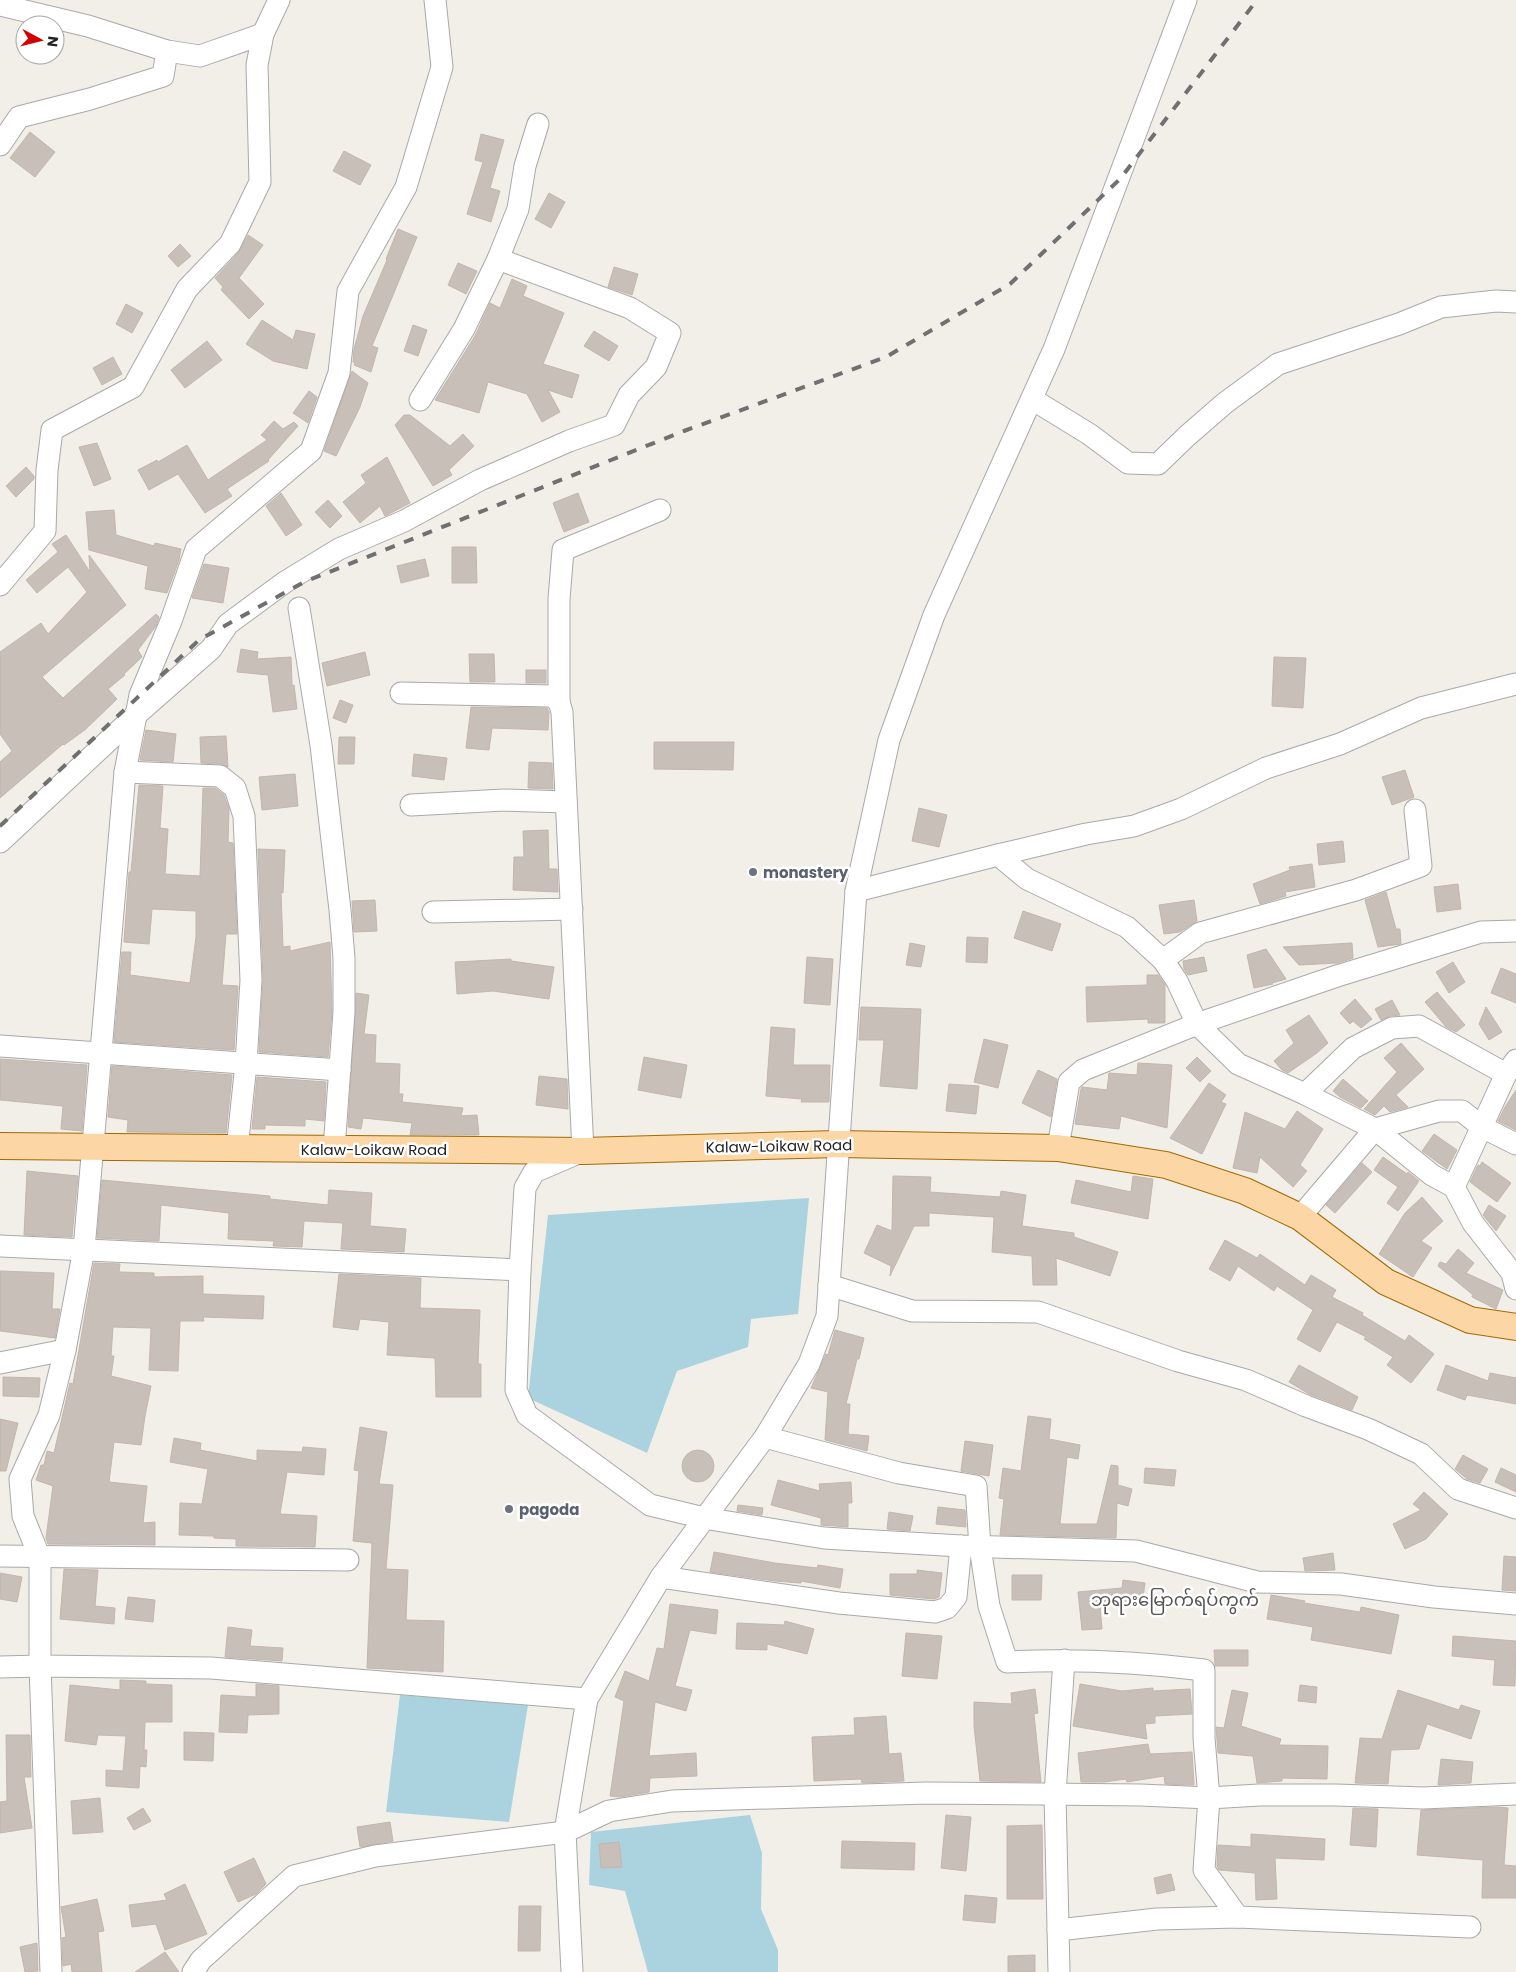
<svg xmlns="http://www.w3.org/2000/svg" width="1516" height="1972" font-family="Poppins,'Noto Sans Myanmar',sans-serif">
	<rect width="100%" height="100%" fill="#f2efe9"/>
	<g fill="#aad3df">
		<path d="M809 1198 798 1314 751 1319 748 1347 677 1371 647 1453 528 1398 548 1215Z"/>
		<path d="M400 1695 528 1705 509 1822 386 1812Z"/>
		<path d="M750 1815 762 1853 761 1909 778 1950V1972H648L625 1891 589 1885 591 1832Z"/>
	</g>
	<g fill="#c7bfb8" stroke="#c4b6ab">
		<path d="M30 132 55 152 35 177 10 158Z"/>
		<path d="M481 134 504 140 490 188 500 191 491 222 467 214 483 162 475 160Z"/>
		<path d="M344 151 371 165 360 185 333 171Z"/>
		<path d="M549 193 565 202 551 228 535 219Z"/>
		<path d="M398 229 417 237 372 346 378 348 371 372 354 365 355 363 353 362 354 349 363 316 387 260 386 259Z"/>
		<path d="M248 235 263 245 239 278 264 304 249 319 221 290 223 287 215 278 239 252Z"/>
		<path d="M180 244 191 256 178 267 168 256Z"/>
		<path d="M458 263 477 271 466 294 448 285Z"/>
		<path d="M614 267 638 274 632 295 608 287Z"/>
		<path d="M512 279 527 286 523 296 564 313 543 364 579 375 572 398 548 390 560 412 542 422 527 394 488 382 479 413 435 400 475 336 490 303 500 308Z"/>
		<path d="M126 304 143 313 132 333 116 324Z"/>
		<path d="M262 320 293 340 296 330 315 334 307 369 273 361 246 344Z"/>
		<path d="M413 325 427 330 418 356 404 351Z"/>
		<path d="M594 331 618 346 609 361 584 346Z"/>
		<path d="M207 341 222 360 185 388 171 370Z"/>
		<path d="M113 357 122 374 102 385 93 368Z"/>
		<path d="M352 371 368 383 360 407 336 456 324 451Z"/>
		<path d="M309 391 317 397 308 423 293 413Z"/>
		<path d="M404 415H410L450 446 463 434 474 446 449 470 452 475 433 486 395 425Z"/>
		<path d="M274 421 283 429 294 422 298 426 268 460 269 461 227 489 232 496 205 513 178 474 149 490 138 470 157 460 158 462 187 445 208 480 267 440 261 435Z"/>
		<path d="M97 443 111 479 94 486 79 447Z"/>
		<path d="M387 457 410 503 385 516 380 506 360 523 343 502 366 483 361 475Z"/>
		<path d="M26 467 34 476V479L16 497 6 486Z"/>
		<path d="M281 493 302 525 286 536 266 506Z"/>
		<path d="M578 493 589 522 564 532 553 503Z"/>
		<path d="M328 500 342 516 330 528 315 512Z"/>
		<path d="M114 510 116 535 154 546 155 543 181 549 179 560 167 593 145 589 148 566 89 550 86 512Z"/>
		<path d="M66 535 90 572 89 555 126 605 42 677 63 698 156 614 159 617 156 626 138 650 142 657 124 674 125 675 108 689 117 699 86 729 64 745 63 744 0 798V762L12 751 0 734V652L41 623 48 634 87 592 68 567 37 593 26 580 58 552 52 544Z"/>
		<path d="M452 547H476L477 583H452Z"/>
		<path d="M425 559 429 576 401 583 397 566Z"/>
		<path d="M204 564 229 568 223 603 192 598Z"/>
		<path d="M241 649 258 652 257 659 291 657 292 686 294 685 297 709 273 712 268 675 237 672Z"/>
		<path d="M365 652 370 675 327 686 322 663Z"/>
		<path d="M469 654H494L495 682H470Z"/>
		<path d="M1274 657 1306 658 1303 708 1272 706Z"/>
		<rect x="526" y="670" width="20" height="13"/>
		<path d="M340 700 353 705 346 723 333 718Z"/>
		<path d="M471 707 547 708 549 712 548 730 492 728 489 750 466 748Z"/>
		<path d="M146 730 176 734 173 762 140 760Z"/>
		<path d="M226 736 228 767 221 764 201 763 200 737Z"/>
		<path d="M339 737H355L354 764H338Z"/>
		<path d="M654 742H734L733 770 654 769Z"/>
		<path d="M414 754 447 758 444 780 412 776Z"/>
		<path d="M529 762 552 763 553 789 528 788Z"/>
		<path d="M1405 770 1414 797 1392 805 1382 777Z"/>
		<path d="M295 774 298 806 262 810 259 777Z"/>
		<path d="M139 785 163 786 160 828 168 829 165 874 200 876 203 788H215L224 795 229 809 228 842 233 843 237 934H226L222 985 238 986 234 1050 114 1042 122 952H131L130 975 190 983 196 937V911L152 909 149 944 124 942 129 872H131Z"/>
		<path d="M919 808 947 815 939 847 912 841Z"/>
		<path d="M548 830 549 869H557L558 892 513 890 514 857H524L523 831Z"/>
		<path d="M1343 841 1345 862 1319 865 1317 844Z"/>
		<path d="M258 849 285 850 283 893 281 892 283 947 290 946V951L330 942 332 1012 328 1057 259 1052 263 979Z"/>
		<path d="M1312 864 1315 887 1285 892 1286 896 1260 904 1253 884 1290 870 1289 867Z"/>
		<path d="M1458 884 1461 909 1437 912 1434 887Z"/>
		<path d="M1386 892 1396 929H1400L1401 944 1378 947 1365 900Z"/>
		<path d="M375 900 377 931 354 932 352 901Z"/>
		<path d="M1194 900 1197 921 1180 932 1164 934 1159 905Z"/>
		<path d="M1023 911 1061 924 1052 951 1014 938Z"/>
		<path d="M967 937 988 938 987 963 966 962Z"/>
		<path d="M910 943 925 946 921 967 906 965Z"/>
		<path d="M1352 943 1353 958 1338 963 1299 965 1283 947Z"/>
		<path d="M1266 949 1286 979 1272 983 1273 984 1254 988 1247 955Z"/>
		<path d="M807 957 833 959 830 1005 804 1003Z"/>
		<path d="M1204 957 1207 971 1188 975 1184 969 1183 961Z"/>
		<path d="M511 959V961L554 967 549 999 493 991 457 994 455 962Z"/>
		<path d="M1453 962 1465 982 1449 993 1436 972Z"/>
		<path d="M1501 968 1516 974V1003L1491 993Z"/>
		<path d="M1147 975H1158L1165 985V1023H1148V1019L1087 1022 1086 987 1147 985Z"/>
		<path d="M1437 992 1465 1025 1456 1032 1446 1027 1425 1002Z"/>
		<path d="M356 993 369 995 364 1034 376 1035 375 1063 400 1064 399 1094H403L402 1102 463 1108 461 1116 477 1115 479 1135H410L412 1123 363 1118 361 1129 348 1127Z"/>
		<path d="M1355 999 1372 1019 1361 1028 1353 1021 1350 1024 1340 1013Z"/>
		<path d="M1392 1000 1400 1015 1391 1016 1381 1020 1375 1009Z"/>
		<path d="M861 1007 921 1009 917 1089 880 1086 884 1040H859Z"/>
		<path d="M1486 1007 1502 1032 1489 1040 1479 1024Z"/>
		<path d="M1309 1015 1328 1043 1317 1053 1288 1073 1282 1070 1274 1061 1294 1043 1286 1030Z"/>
		<path d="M771 1027 795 1029 793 1065H830L829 1102H801L802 1099 766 1096Z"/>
		<path d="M984 1039 1008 1045 998 1088 974 1082Z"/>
		<path d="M1401 1043 1424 1069 1396 1095 1408 1107 1390 1112 1384 1106 1375 1115 1364 1109 1397 1072 1384 1058Z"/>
		<path d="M644 1057 687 1065 681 1098 638 1090Z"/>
		<path d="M1197 1057 1211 1071 1200 1082 1186 1068Z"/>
		<path d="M0 1059 87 1065 82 1131 61 1129 63 1106 0 1100Z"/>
		<path d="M1138 1063 1172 1065 1167 1128 1121 1116 1119 1129 1075 1124 1081 1089 1082 1087 1107 1090 1109 1073 1137 1075Z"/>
		<path d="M112 1066 232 1075 226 1133 127 1132 128 1120 108 1117Z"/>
		<path d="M1038 1070 1057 1079 1051 1117 1022 1103Z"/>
		<path d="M539 1076 567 1079 568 1109 536 1105Z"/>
		<path d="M257 1077 326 1082 324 1121 305 1119V1126L265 1125V1129H252Z"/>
		<path d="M1343 1079 1368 1101 1361 1108 1340 1097 1333 1091Z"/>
		<path d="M1209 1083 1226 1095 1221 1102 1226 1104 1202 1154 1170 1138Z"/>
		<path d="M949 1084 979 1086 976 1114 946 1111Z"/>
		<path d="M1516 1090V1130L1498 1121 1505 1107Z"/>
		<path d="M1297 1111 1323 1129 1300 1165 1307 1171 1293 1187 1260 1157 1257 1173 1233 1168 1245 1112 1285 1129Z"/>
		<path d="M1434 1134 1457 1150 1447 1169 1422 1151Z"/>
		<path d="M1383 1157 1407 1174 1408 1172 1419 1181 1398 1211 1387 1203 1398 1187 1374 1170Z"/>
		<path d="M1482 1162 1511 1183 1497 1202 1470 1182 1478 1165 1480 1166Z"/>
		<path d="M1362 1163 1372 1172 1335 1213 1326 1205Z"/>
		<path d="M27 1171 78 1176 72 1237 24 1235Z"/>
		<path d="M893 1176 931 1177 930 1192 1000 1197 1001 1191 1026 1195 1022 1226 1074 1233V1237L1118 1252 1110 1276 1056 1258 1057 1285H1033L1032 1256 992 1252 994 1217 929 1213V1226H914L890 1276 891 1266 864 1253 877 1225 892 1231Z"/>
		<path d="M1133 1176 1153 1179 1148 1219 1071 1203 1076 1180 1131 1192Z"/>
		<path d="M102 1180 270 1196V1199L328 1205 329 1190 372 1193 370 1226 406 1229 404 1252 341 1249 343 1223 304 1221 302 1247 273 1246 274 1241 228 1239 229 1213 161 1205 159 1241 97 1238Z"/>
		<path d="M1422 1197 1443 1221 1421 1241 1432 1248 1413 1277 1379 1254 1405 1213Z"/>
		<path d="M1489 1205 1506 1216 1496 1231 1483 1215Z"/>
		<path d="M1225 1240 1257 1258 1260 1254 1305 1285 1311 1275 1336 1290 1332 1297 1363 1313 1362 1315 1405 1341 1409 1335 1434 1354 1411 1383 1387 1365 1393 1357 1364 1339 1366 1337 1337 1322 1320 1352 1297 1339 1313 1310 1277 1286 1274 1291 1238 1266 1230 1281 1209 1269Z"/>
		<path d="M1458 1249 1474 1263 1466 1273 1503 1290 1496 1309 1472 1297 1473 1295 1438 1266 1440 1262 1446 1264Z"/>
		<path d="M94 1263 120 1264 119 1272 154 1273V1277L203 1276V1294L264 1296 263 1319 203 1317 204 1321H180L178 1371 149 1370 151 1328 113 1327 111 1356H114L111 1376 151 1386 145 1416 141 1445 114 1442 109 1482 147 1486 143 1523 155 1522V1545L48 1544 46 1538 53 1486 36 1480 41 1465H44L47 1451 54 1453 70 1383 73 1384Z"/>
		<path d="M0 1271 54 1273 52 1309H60L55 1338 0 1331Z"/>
		<path d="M339 1274 421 1278 420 1308 480 1310 478 1364H481V1397H436L435 1358 387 1355 389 1322 360 1319 358 1330 333 1327Z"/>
		<path d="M835 1330 864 1338 859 1359H857L846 1404H850L848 1434 869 1436 867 1451 825 1440 828 1392 811 1388 826 1354 828 1355Z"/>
		<path d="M1299 1365 1358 1397 1352 1410 1309 1394 1289 1382Z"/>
		<path d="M1446 1365 1488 1381 1490 1373 1516 1378V1404L1467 1395 1465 1400 1437 1390Z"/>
		<path d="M3 1377 40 1378 39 1397 3 1396Z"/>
		<path d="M1028 1416 1051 1419 1049 1439 1080 1445 1078 1459 1067 1457 1060 1524H1097L1111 1465 1118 1466V1485L1132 1489 1128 1506 1117 1503 1116 1538 1000 1535 1004 1499 999 1498 1003 1468 1021 1471Z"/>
		<path d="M0 1419 18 1423 6 1471H0Z"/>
		<path d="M360 1427 387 1432 379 1484 393 1485 386 1569 408 1570 406 1620 444 1621 443 1672 367 1668 372 1543 353 1541 359 1471 354 1470Z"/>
		<path d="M174 1438 201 1443 200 1450 257 1461V1450L302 1452 303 1447 326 1449 324 1475 287 1472 280 1514 317 1516 315 1547 236 1546V1539L214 1538V1536L179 1535 180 1503 202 1504 208 1469 170 1462Z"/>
		<path d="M965 1441 993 1445 989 1476 961 1471Z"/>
		<circle cx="698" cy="1466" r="16"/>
		<path d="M1463 1455 1488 1469 1480 1483 1467 1479 1455 1469Z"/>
		<path d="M1145 1468 1176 1470 1174 1486 1144 1483Z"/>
		<path d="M1501 1468 1516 1475V1492L1495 1482Z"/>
		<path d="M778 1480 820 1491 819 1484 851 1482 852 1503H848V1527L821 1525V1518L771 1505Z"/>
		<path d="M1424 1492 1448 1514 1426 1539 1405 1549 1393 1524 1421 1510 1413 1504Z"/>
		<path d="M738 1505 763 1508 762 1515 737 1511Z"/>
		<path d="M938 1507 965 1510 966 1527 936 1524Z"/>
		<path d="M889 1512 913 1516 910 1531 887 1529Z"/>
		<path d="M714 1552 775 1563 817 1568 818 1565 843 1569 840 1588 801 1581V1583L775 1581 710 1572Z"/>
		<path d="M1333 1553 1335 1570 1305 1571 1303 1558Z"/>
		<path d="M1504 1556 1516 1557V1591L1502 1590Z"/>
		<path d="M64 1569 98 1570 95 1606 115 1608 114 1624 60 1619Z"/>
		<path d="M917 1570 942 1573 939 1597 934 1599 890 1595V1574H917Z"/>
		<path d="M0 1573 22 1577 17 1602 0 1599Z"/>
		<path d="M1012 1575H1042L1041 1600H1012Z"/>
		<path d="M1123 1580 1145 1583 1142 1606 1125 1603 1100 1606 1102 1629 1082 1630 1078 1592 1122 1588Z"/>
		<path d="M1271 1595 1305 1601 1304 1603 1360 1612 1361 1607 1399 1615 1391 1654 1311 1640 1313 1627 1267 1619Z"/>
		<path d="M128 1597 155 1600 153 1622 125 1619Z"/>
		<path d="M670 1604 718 1610 716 1634 690 1630 675 1686 692 1690 686 1711 655 1702 649 1756 696 1753 697 1776 650 1778 649 1792 620 1797 610 1796 624 1701 615 1697 625 1671 649 1681 657 1648 664 1649Z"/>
		<path d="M785 1621 814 1629 807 1654 767 1644V1650L736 1649 737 1623 784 1625Z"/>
		<path d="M228 1627 252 1630 250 1646 283 1648 282 1661 225 1657Z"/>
		<path d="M906 1633 942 1636 937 1679 902 1676Z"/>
		<path d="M1453 1636 1516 1641 1515 1686 1493 1685 1495 1660 1452 1656Z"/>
		<path d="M1214 1650H1248V1666H1215Z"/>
		<path d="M120 1680 146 1681V1684L172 1685V1722H145L144 1750H147L146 1767 140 1766 139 1788 106 1786V1770L123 1771 126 1736 98 1735 96 1745 65 1741 70 1685 120 1690Z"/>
		<path d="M256 1684 279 1686V1714L248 1715 247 1733 219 1732 221 1695 256 1697Z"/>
		<path d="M1080 1684 1122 1691 1153 1688V1691L1190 1689 1192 1714 1155 1716V1723L1145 1724 1147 1739 1073 1726Z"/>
		<path d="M1300 1685 1317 1687 1316 1703 1298 1701Z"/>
		<path d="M1035 1689 1038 1713 1034 1714 1041 1782 980 1781 974 1726V1702L1012 1704 1011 1693Z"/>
		<path d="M1232 1690 1248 1693 1241 1726 1281 1739 1279 1745 1328 1746 1327 1779 1282 1778V1781L1257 1783 1253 1756 1218 1753 1216 1727 1224 1728Z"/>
		<path d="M1398 1690 1459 1710 1461 1705 1480 1711 1471 1739 1427 1724 1419 1749 1391 1750 1388 1784 1355 1783 1360 1738 1382 1739Z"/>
		<path d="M886 1716 889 1754 901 1753 904 1781 862 1783 861 1779 814 1781 812 1737 855 1735 854 1718Z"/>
		<path d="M184 1732 214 1733 213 1761 184 1760Z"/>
		<path d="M6 1735H30L31 1777H24L32 1828 0 1833V1802L7 1801Z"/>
		<path d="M1148 1744 1150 1754 1192 1752 1194 1785 1165 1784 1164 1776 1127 1782 1126 1779 1104 1782H1081L1078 1753Z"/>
		<path d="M1441 1759 1473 1762 1471 1783 1438 1785Z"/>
		<path d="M100 1798 103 1832 73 1834 71 1801Z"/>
		<path d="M1498 1807 1508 1808 1504 1865 1516 1866V1898H1482L1483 1860 1417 1855 1421 1810Z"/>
		<path d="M143 1808 151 1821 134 1830 127 1818Z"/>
		<path d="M1353 1808 1378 1809 1376 1847 1350 1845Z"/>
		<path d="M946 1815 971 1817 966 1871 941 1868Z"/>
		<path d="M390 1822 393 1841 360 1847 357 1827Z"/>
		<path d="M1042 1825 1043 1899H1007V1826Z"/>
		<path d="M1251 1834 1325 1839 1324 1860 1275 1858 1277 1899 1256 1900 1255 1873 1219 1870 1217 1866 1218 1845 1251 1847Z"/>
		<path d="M842 1841 915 1843 914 1870 841 1868Z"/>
		<path d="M619 1842 622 1867 601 1868 599 1844Z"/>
		<path d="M254 1858 266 1884 256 1894 238 1902 224 1872Z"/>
		<path d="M1171 1874 1175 1890 1157 1894 1154 1878Z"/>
		<path d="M185 1884 207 1934 165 1950 156 1924 132 1927 129 1905 167 1900 164 1894Z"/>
		<path d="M965 1895 997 1898 995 1923 963 1920Z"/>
		<path d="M97 1899 104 1931 98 1932 102 1972H72L71 1964 63 1966 62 1938 66 1937 61 1907Z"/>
		<path d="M519 1906H541L540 1951H518Z"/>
		<path d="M37 1943 38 1971 25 1972 20 1947Z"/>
		<path d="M165 1952 179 1972H135Z"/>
		<path d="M1035 1955V1972H1008V1956Z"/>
	</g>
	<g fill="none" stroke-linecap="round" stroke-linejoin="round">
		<g stroke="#a9a9a9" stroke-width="23">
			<g id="minor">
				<path d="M0 5 88 26 167 51 200 56 263 34"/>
				<path d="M0 145 19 117 90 99 163 76 167 51"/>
				<path d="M1032 399 1089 434 1128 463 1158 464 1187 436 1225 403 1278 364 1399 324 1441 307 1496 301 1516 302"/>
				<path d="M420 400 464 329 498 259 518 209 525 166 538 124"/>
				<path d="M0 585 45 531 47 470 52 430 133 387 187 289 230 244 260 182 257 65 263 34 279 0"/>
				<path d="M299 608 321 745 340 910 344 958V1012L334 1149"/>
				<path d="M401 693 552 696 559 702 562 712 583 1151 534 1172 525 1188 520 1270 516 1390 527 1415 650 1505 704 1518 824 1538 961 1546 1136 1551 1257 1582 1341 1584 1434 1597 1516 1604"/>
				<path d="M559 702V599L563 550 660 510"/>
				<path d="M125 772 220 776 235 788 244 816 251 980 246 1064 237 1149"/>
				<path d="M411 805 504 800 566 802"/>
				<path d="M0 842 137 714 211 649 228 624 285 582 339 549 404 521 480 480 569 441 614 425 629 395 656 367 670 333 630 308 498 259"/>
				<path d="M998 855 1086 834 1134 826 1181 809 1266 768 1340 744 1421 708 1516 684"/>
				<path d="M856 891 998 855 1027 879 1127 927 1163 960 1177 981 1197 1024 1238 1064 1305 1094 1375 1129 1439 1111H1462L1482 1127 1516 1144"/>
				<path d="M433 912 572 909"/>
				<path d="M1163 960 1200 933 1356 890 1421 866 1415 810"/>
				<path d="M0 1046 340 1070"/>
				<path d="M1305 1094 1353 1048 1392 1028 1419 1026 1506 1074"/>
				<path d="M1058 1148 1069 1082 1083 1070 1197 1024 1337 976 1481 932 1516 931"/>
				<path d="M1454 1187 1506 1074 1516 1060"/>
				<path d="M1300 1217 1375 1129 1432 1175 1454 1187 1473 1223 1512 1273 1516 1289"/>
				<path d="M0 1246 520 1270"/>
				<path d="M829 1285 912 1311 1038 1312 1178 1361 1246 1380 1306 1406 1368 1429 1421 1454 1458 1489 1516 1508"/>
				<path d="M0 1363 65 1350"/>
				<path d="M765 1437 899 1473 976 1486 980 1547 989 1606 1007 1662C1073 1659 1138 1662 1204 1670V1738L1209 1798 1204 1870 1238 1917"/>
				<path d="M0 1556 348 1560"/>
				<path d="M661 1577 839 1603 935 1612 947 1608 956 1597 961 1546"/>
				<path d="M0 1667 40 1666 211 1668 587 1699"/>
				<path d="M1058 1930 1157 1919 1238 1917 1470 1927"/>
				<path d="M51 1972 40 1666V1558L23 1516 20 1479 49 1415 65 1350 84 1249 125 772 140 695 171 621 196 549 311 451 339 373 348 291 406 187 442 67 435 0"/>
				<path d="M193 1972 201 1960 294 1876 375 1856 565 1832 609 1811 672 1801 926 1793 1141 1795 1209 1798 1259 1795H1336L1423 1798 1516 1794"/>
				<path d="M572 1972 565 1832 587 1699 661 1577 765 1437 809 1364 827 1316 856 891 889 740 934 615 1054 349 1186 0"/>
				<path d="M1059 1972 1055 1794 1064 1660"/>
			</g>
		</g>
		<g stroke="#a06b00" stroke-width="28">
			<path id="major" d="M0 1146 583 1151 838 1144 1058 1148 1166 1165 1245 1191 1300 1217 1386 1282 1470 1320 1516 1327"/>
		</g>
		<use href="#minor" stroke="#fff" stroke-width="21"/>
		<use href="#major" stroke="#fcd6a4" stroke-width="26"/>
		<path stroke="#707070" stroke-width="4" stroke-dasharray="10 10" stroke-linecap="butt" d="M0 826 199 640 304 582 684 431 886 357 1010 284 1120 179 1257 0"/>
	</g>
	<g fill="#6b7280" stroke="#fff" stroke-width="2">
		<circle cx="753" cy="872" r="5"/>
		<circle cx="509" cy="1509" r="5"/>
	</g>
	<g text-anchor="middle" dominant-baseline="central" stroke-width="5" stroke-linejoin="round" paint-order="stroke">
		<g font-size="15" font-weight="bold" fill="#5b616d" stroke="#fff" text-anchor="start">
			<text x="763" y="872">monastery</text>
			<text x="519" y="1509">pagoda</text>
		</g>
		<g font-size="15" fill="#222" stroke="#fff">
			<text transform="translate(779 1146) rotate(-1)">Kalaw-Loikaw Road</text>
			<text x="374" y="1149">Kalaw-Loikaw Road</text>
		</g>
		<g font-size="18" fill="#555" stroke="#fff">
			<text x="1175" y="1599">ဘုရားမြောက်ရပ်ကွက်</text>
		</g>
	</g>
	<g transform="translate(40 40) rotate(97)"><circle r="24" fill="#ffffff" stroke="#a7a7a7"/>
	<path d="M0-4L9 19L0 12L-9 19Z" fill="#d40000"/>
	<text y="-8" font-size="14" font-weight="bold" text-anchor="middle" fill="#222222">N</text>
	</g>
</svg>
